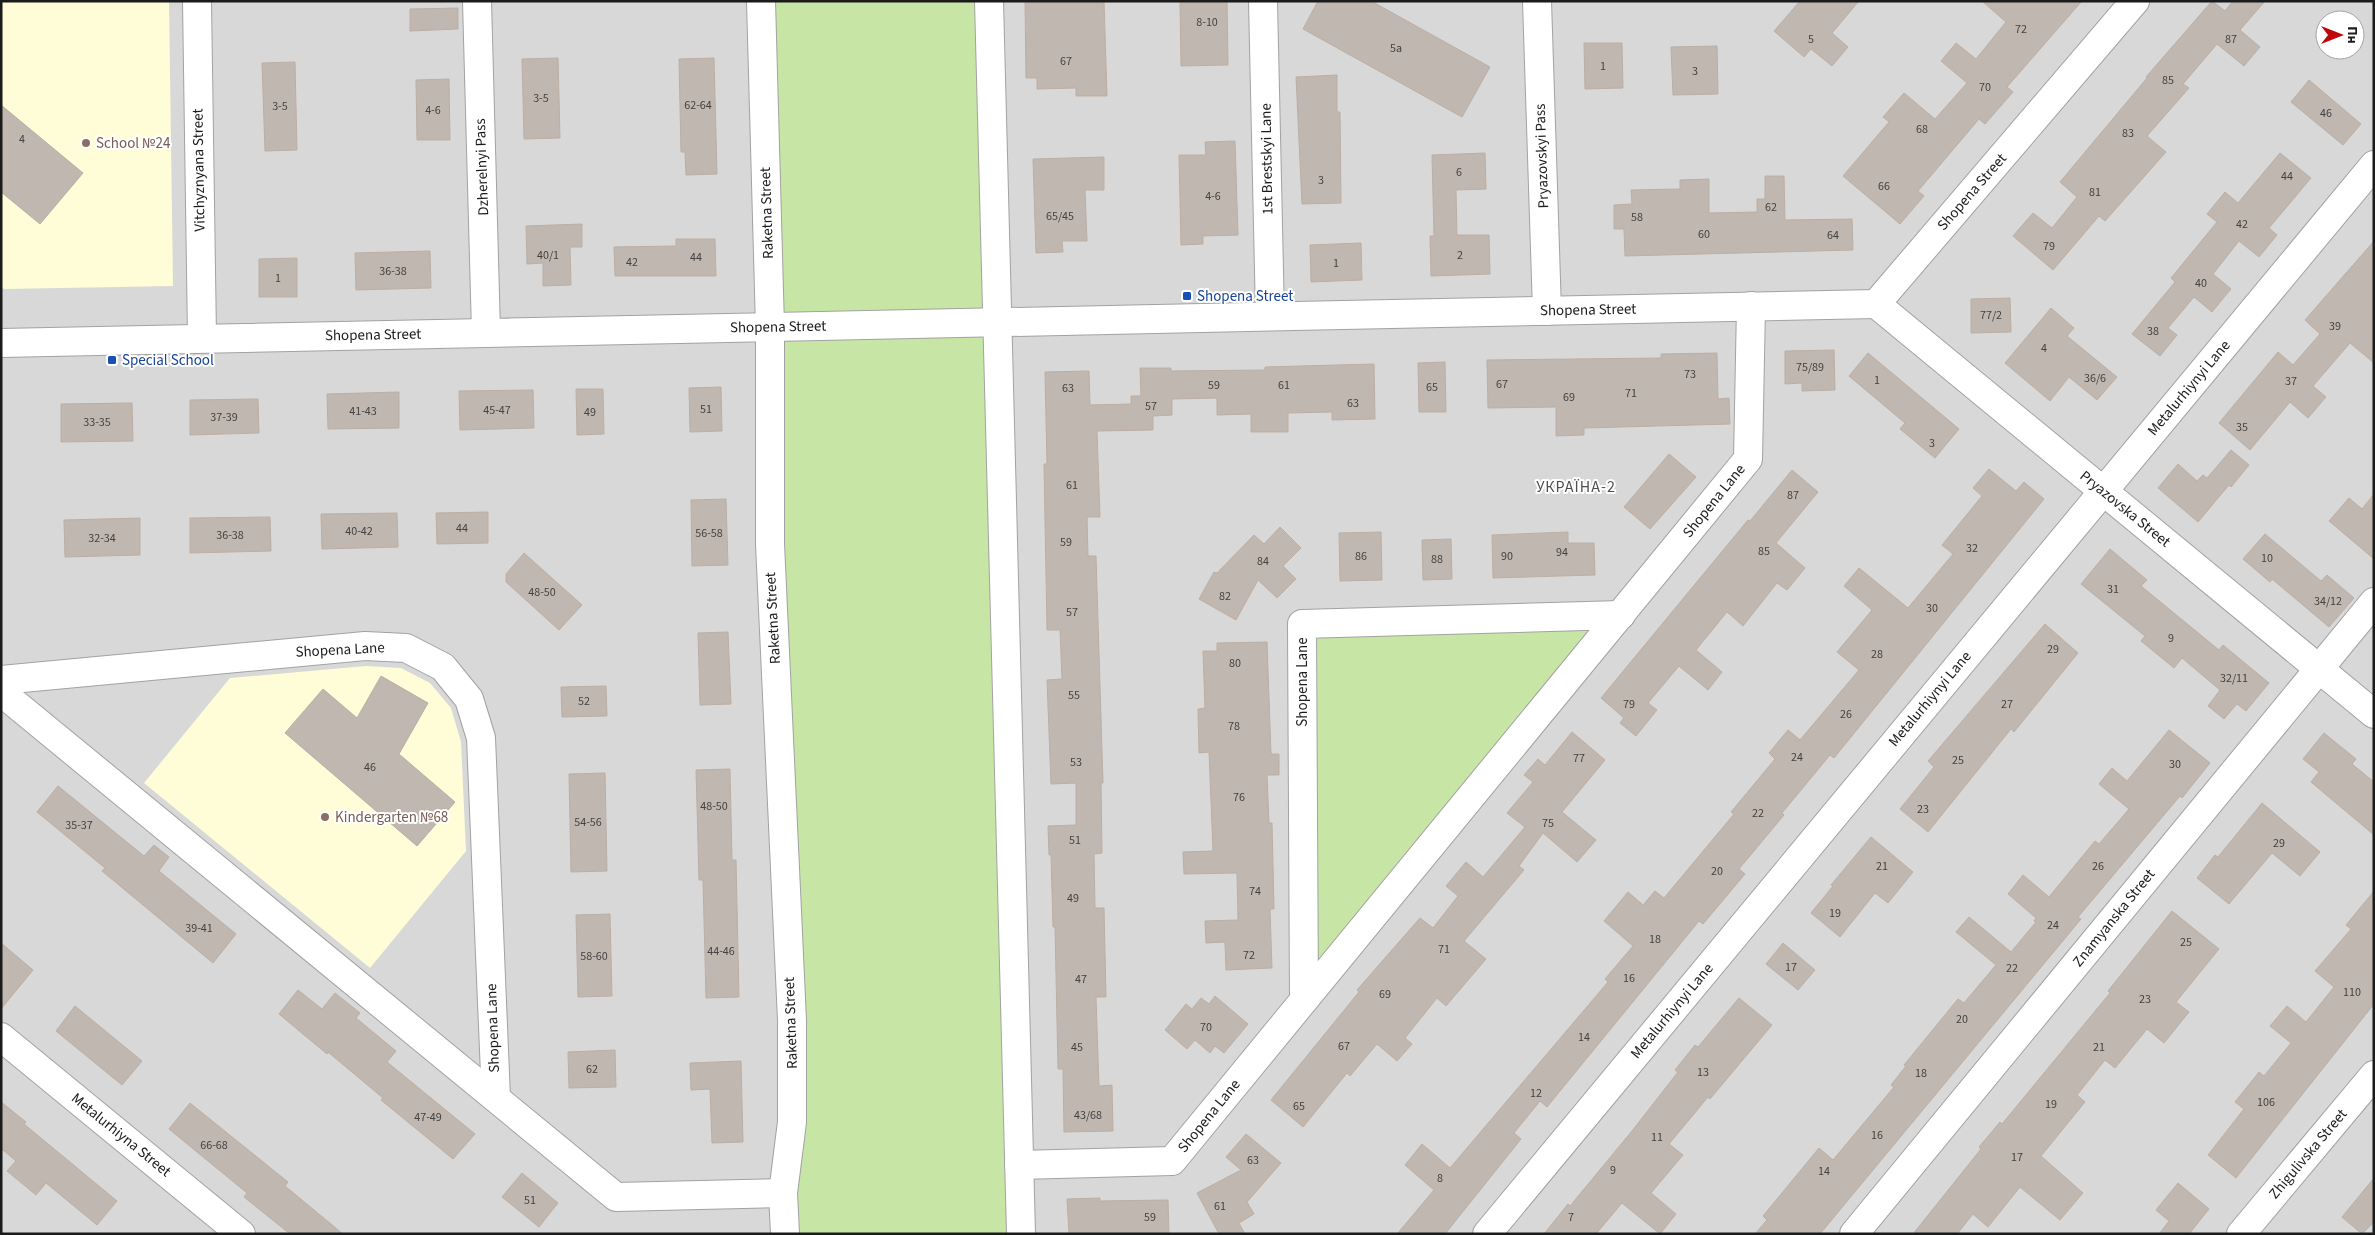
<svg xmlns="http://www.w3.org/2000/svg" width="2375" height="1235" font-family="'Source Sans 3',sans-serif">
	<rect width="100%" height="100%" fill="#ece8e0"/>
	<path fill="#d9d8d8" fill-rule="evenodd" d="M1 1H2374V1234H1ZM2325 20H2355V50H2325Z"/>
	<g fill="#fefdd8">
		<path d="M1 1H169L173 286 4 289 1 287Z"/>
		<path d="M366 666 401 668 430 683 451 708 461 742 466 851 370 968 144 783 230 678Z"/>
	</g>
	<g fill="#c7e6a6">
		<path d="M771 1H976L1009 1234H794Z"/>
		<path d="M1590 629 1318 961 1316 637Z"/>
	</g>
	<g fill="#c0b7b0" stroke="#bdaea3">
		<path d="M1025 1H1104L1107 96H1076V88L1037 89V78H1026Z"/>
		<path d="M1180 1H1227L1228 65 1181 66Z"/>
		<path d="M1318 1H1371L1490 67 1462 117 1303 29Z"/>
		<path d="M1800 1H1859L1832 33 1848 47 1832 66 1811 49 1804 57 1774 31Z"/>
		<path d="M1982 1H2082L2007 87 2013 92 1985 124 1979 119 1918 191 1924 196 1900 224 1843 176 1889 122 1883 117 1904 93 1935 119 1967 83 1941 61 1956 43 1976 59 2006 22Z"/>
		<path d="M2212 1 2225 11 2233 1H2265L2240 30 2260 47 2244 66 2217 44 2183 84 2189 88 2147 136 2166 152 2105 221 2099 216 2053 270 2013 236 2033 213 2052 228 2077 197 2060 182 2147 78 2146 77Z"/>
		<path d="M458 8V29L410 31V9Z"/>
		<path d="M1584 43H1622L1623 88 1585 89Z"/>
		<path d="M1717 46 1718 94 1673 95 1671 47Z"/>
		<path d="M558 58 560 138 524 139 522 59Z"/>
		<path d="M714 58 717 174 686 175 685 152H681L679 59Z"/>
		<path d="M295 62 297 150 265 151 262 63Z"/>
		<path d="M1337 75V112H1340L1341 203 1302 204 1296 77Z"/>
		<path d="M449 79 450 140H417L416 80Z"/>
		<path d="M2309 80 2361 124 2343 145 2291 102Z"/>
		<path d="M1 105 83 173 40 224 1 192Z"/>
		<path d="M1235 141 1238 235 1203 236V244L1181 245 1179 155H1206L1205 142Z"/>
		<path d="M1485 153 1486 189 1456 190 1457 235H1489L1490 274 1431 276 1430 236H1434L1432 155Z"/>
		<path d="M2280 153 2311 178 2269 228 2277 235 2259 257 2239 241 2213 274 2231 289 2212 312 2194 297 2168 328 2177 335 2160 356 2132 334 2175 282 2171 278 2217 222 2207 214 2225 192 2238 203Z"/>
		<path d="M1104 157V190H1085L1087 241H1062L1063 252 1036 253 1033 159Z"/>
		<path d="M1765 176H1784L1785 220 1852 219 1853 250 1625 256 1624 229H1614V205L1632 204 1631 190 1680 189V180L1709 179V213L1757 212V199H1765Z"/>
		<path d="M582 224V247H570L571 285 543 286V263L527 264 526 226Z"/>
		<path d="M676 239H715L716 276H615L614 247 676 246Z"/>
		<path d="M2374 241V363L2350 343 2313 386 2326 397 2308 418 2290 402 2250 450 2219 423 2278 352 2293 365 2320 334 2305 320Z"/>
		<path d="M1361 243 1362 280 1311 282 1310 245Z"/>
		<path d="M430 251 431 288 356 290 355 253Z"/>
		<path d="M297 258V297H259V259Z"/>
		<path d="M2010 298 2011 332 1971 333V299Z"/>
		<path d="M2051 308 2074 328 2067 336 2117 377 2097 400 2069 377 2050 401 2005 363Z"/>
		<path d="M1834 350 1835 390 1802 391V383L1785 384V351Z"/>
		<path d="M1717 353 1718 399 1729 398 1730 424 1584 428V435L1556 436V407L1488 408 1487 360 1661 358V354Z"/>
		<path d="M1868 353 1959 429 1935 458 1900 429 1905 423 1849 376Z"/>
		<path d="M1445 362 1446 412H1419L1418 363Z"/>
		<path d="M1374 364 1375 419 1332 420V412L1288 413V432H1251V414L1217 415V398L1172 399V415L1153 416V430L1097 431 1100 517H1087L1088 556H1096L1103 783H1101L1102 853 1094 854 1095 908H1104L1106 997H1096L1099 1086 1112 1085 1113 1131 1064 1132 1063 1069H1058L1055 927H1053L1051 855H1049L1048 826 1076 825V783L1051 784 1047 680 1062 679 1060 630H1047L1044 464H1047L1045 372 1089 371 1090 405 1131 404V396H1141L1140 368H1171V371L1265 370V367Z"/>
		<path d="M721 387 722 431 690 432 689 388Z"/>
		<path d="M576 389H603L604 434 577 435Z"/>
		<path d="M533 390 534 428 460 430 459 391Z"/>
		<path d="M399 392V428L328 429 327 394Z"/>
		<path d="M258 399 259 433 190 435V400Z"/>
		<path d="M132 403 133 441 61 442V404Z"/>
		<path d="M2231 450 2249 465 2231 487 2229 485 2198 522 2158 488 2178 464 2197 481 2203 475 2207 478Z"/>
		<path d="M1669 454 1696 477 1650 529 1624 507Z"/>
		<path d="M1989 469 2016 491 2024 482 2044 499 1834 758 1830 755 1782 813 1784 815 1739 869 1745 874 1703 924 1699 921 1547 1107 1540 1101 1514 1133 1521 1139 1445 1234H1397L1434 1190 1405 1165 1422 1144 1450 1168 1608 982 1605 979 1633 946 1604 921 1628 892 1643 905 1655 891 1664 898 1734 814 1731 812 1775 759 1769 753 1788 730 1800 740 1859 670 1837 652 1872 610 1844 586 1859 568 1908 608 1953 554 1942 545 1982 496 1973 488Z"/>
		<path d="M1792 470 1818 492 1776 543 1805 568 1787 590 1777 583 1743 626 1727 612 1696 650 1722 672 1708 690 1679 666 1648 703 1657 710 1636 736 1620 723 1624 718 1601 698 1748 520 1750 521Z"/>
		<path d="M2374 494V559L2329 521 2349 498 2362 509Z"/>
		<path d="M726 499 728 565 692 566 691 500Z"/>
		<path d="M488 512V543L437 544 436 513Z"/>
		<path d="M397 513 398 547 322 549 321 514Z"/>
		<path d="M270 517 271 551 190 553V518Z"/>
		<path d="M140 518V555L65 557 64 520Z"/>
		<path d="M1280 527 1301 548 1283 566 1296 579 1277 598 1258 580 1236 620 1199 599 1214 572 1217 573 1254 535 1264 544Z"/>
		<path d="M1381 532 1382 580 1340 581 1339 533Z"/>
		<path d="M1568 532V543H1594L1595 575 1493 578 1492 535Z"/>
		<path d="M2265 534 2321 581 2327 575 2354 598 2329 627 2272 579 2270 582 2243 559Z"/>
		<path d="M1451 539 1452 579 1423 580 1422 540Z"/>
		<path d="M2110 549 2147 580 2141 586 2219 650 2223 645 2269 683 2246 711 2237 704 2224 719 2208 706 2220 690 2182 658 2174 668 2141 641 2145 636 2081 584Z"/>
		<path d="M524 553 582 605 559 630 506 582V574Z"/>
		<path d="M2045 624 2078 653 2014 732 2011 729 1928 832 1900 809 1934 767 1928 761Z"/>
		<path d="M728 632 731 704 700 705 698 633Z"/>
		<path d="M1267 642 1271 754H1279V775H1267L1269 823H1272L1274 909H1270L1272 968 1226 970 1225 942 1206 943 1205 921 1238 920 1237 873 1184 874 1183 852 1213 851 1209 752 1199 753 1198 709 1205 708 1203 651H1217V643Z"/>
		<path d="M381 676 428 703 399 754 455 802 417 846 285 733 323 689 357 718Z"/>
		<path d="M606 686 607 716 562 717 561 687Z"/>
		<path d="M2169 730 2210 763 2182 798 2180 796 2078 917 2081 919 1820 1234H1755L1767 1220 1763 1216 1819 1148 1833 1160 1894 1087 1891 1085 1906 1066 1904 1065 1958 999 1964 1003 1996 965 1956 932 1969 917 2011 952 2036 922 2034 921 2036 918 2008 894 2023 875 2049 897 2095 841 2099 844 2129 809 2099 784 2112 768 2127 781Z"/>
		<path d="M1572 732 1605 760 1562 812 1596 840 1577 862 1543 833 1519 866 1524 870 1464 941 1486 959 1446 1006 1437 998 1405 1038 1412 1044 1397 1061 1377 1044 1350 1076 1347 1073 1303 1127 1271 1100 1359 992 1357 990 1420 918 1433 928 1458 896 1446 886 1466 862 1483 877 1525 827 1507 813 1533 782 1524 775 1538 759 1545 765Z"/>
		<path d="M2324 733 2356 759 2352 764 2374 782V835L2311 782 2319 772 2303 759Z"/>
		<path d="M730 769 732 860H736L739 997 706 998 703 880H699L696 770Z"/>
		<path d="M605 773 607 871 571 872 569 774Z"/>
		<path d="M58 786 144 856 154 845 169 857 159 871 236 934 213 963 102 871 105 868 37 812Z"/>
		<path d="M2262 803 2320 852 2300 876 2272 853 2229 904 2197 878 2215 855 2218 857Z"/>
		<path d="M1871 837 1913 872 1888 903 1875 893 1840 937 1811 913 1833 886 1831 885Z"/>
		<path d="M2374 891V1004L2236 1178 2208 1155 2244 1109 2235 1102 2259 1072 2264 1076 2291 1043 2270 1026 2287 1006 2306 1022 2334 987 2315 971 2351 929 2346 925Z"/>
		<path d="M2172 911 2219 949 2176 1002 2189 1012 2164 1043 2147 1029 2115 1068 2105 1060 2077 1095 2085 1102 2041 1156 2083 1193 2060 1220 2020 1187 1988 1227 1973 1214 1957 1234H1913L1981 1149 1979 1147 2000 1122 2002 1124 2110 993 2108 991Z"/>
		<path d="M610 914 612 996 578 997 576 915Z"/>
		<path d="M1 943 33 970 1 1009Z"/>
		<path d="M1783 943 1815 970 1798 990 1766 964Z"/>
		<path d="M298 990 322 1009 335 993 360 1013 356 1018 396 1051 387 1062 475 1134 453 1159 381 1100 383 1098 328 1052 327 1054 279 1014Z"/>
		<path d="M1215 996 1248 1024 1224 1053 1215 1046 1210 1053 1195 1040 1187 1049 1165 1030 1186 1004 1192 1009 1201 998 1209 1004Z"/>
		<path d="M1739 998 1772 1025 1710 1099 1708 1097 1669 1144 1683 1155 1651 1193 1676 1214 1660 1234 1622 1203 1596 1234H1544L1568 1204 1570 1206 1632 1131 1678 1072 1675 1070 1695 1045 1698 1047Z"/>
		<path d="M75 1006 142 1061 122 1085 56 1031Z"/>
		<path d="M615 1050 616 1087 569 1088 568 1052Z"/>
		<path d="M741 1061 743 1142 712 1143 710 1089 691 1090 690 1063Z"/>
		<path d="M1 1102 26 1122 24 1124 117 1201 97 1225 46 1183 36 1195 7 1171 16 1161 3 1150 1 1152Z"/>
		<path d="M190 1103 288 1182 285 1186 343 1234H290L244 1197 247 1193 169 1129Z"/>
		<path d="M1246 1134 1281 1163 1247 1202 1254 1214 1239 1223 1245 1234H1219L1197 1193 1241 1170 1226 1157Z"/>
		<path d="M522 1173 558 1203 539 1227 502 1197Z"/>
		<path d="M2374 1178V1222L2362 1234 2342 1217Z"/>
		<path d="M2178 1183 2209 1209 2189 1234H2159L2169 1221 2156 1210Z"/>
		<path d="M1100 1198V1201L1168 1200 1169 1234H1069L1067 1199Z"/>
	</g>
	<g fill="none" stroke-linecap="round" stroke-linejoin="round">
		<g stroke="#a2a2a2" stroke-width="30">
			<g id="minor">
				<path d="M197 1 202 338"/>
				<path d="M477 1 486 332"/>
				<path d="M761 1 770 327V544L792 1020V1122L783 1193 785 1234"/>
				<path d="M989 1 1021 1234"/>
				<path d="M1263 1 1270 316"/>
				<path d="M1537 1 1547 311"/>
				<path d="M1876 304 2374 714"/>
				<path d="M1 343 1876 304 2135 1"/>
				<path d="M1 680 365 646 406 648 443 667 469 699 481 738 496 1098"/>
				<path d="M1 692 616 1197 783 1193"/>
				<path d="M1304 1000 1302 624 1621 615"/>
				<path d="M1 1037 241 1234"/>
				<path d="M1019 1165 1172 1161 1748 459 1751 306"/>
				<path d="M1487 1234 2374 165"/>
				<path d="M1854 1234 2374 602"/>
				<path d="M2241 1234 2374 1075"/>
			</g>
		</g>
		<use href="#minor" stroke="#fff" stroke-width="28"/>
	</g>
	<g fill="#8d6e63" stroke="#fff" stroke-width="2">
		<circle cx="86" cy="143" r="5"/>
		<circle cx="325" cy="817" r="5"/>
	</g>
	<g fill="#1a4fb4" stroke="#fff" stroke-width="2">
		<rect x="1182" y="291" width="10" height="10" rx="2.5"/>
		<rect x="107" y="355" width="10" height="10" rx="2.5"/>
	</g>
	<g text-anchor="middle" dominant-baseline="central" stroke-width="4" stroke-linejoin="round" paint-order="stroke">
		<g font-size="12" fill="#444240">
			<text x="1207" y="22">8-10</text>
			<text x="2021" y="29">72</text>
			<text x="1811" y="39">5</text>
			<text x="2231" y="39">87</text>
			<text x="1396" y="48">5а</text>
			<text x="1066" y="61">67</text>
			<text x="1603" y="66">1</text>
			<text x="1695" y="71">3</text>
			<text x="2168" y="80">85</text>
			<text x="1985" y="87">70</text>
			<text x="541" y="98">3-5</text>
			<text x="698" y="105">62-64</text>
			<text x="280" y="106">3-5</text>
			<text x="433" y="110">4-6</text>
			<text x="2326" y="113">46</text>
			<text x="1922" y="129">68</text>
			<text x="2128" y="133">83</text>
			<text x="22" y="139">4</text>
			<text x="1459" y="172">6</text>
			<text x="2287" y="176">44</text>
			<text x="1321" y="180">3</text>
			<text x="1884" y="186">66</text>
			<text x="2095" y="192">81</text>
			<text x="1213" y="196">4-6</text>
			<text x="1771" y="207">62</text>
			<text x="1060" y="216">65/45</text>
			<text x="1637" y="217">58</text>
			<text x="2242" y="224">42</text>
			<text x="1704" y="234">60</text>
			<text x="1833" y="235">64</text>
			<text x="2049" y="246">79</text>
			<text x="548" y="255">40/1</text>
			<text x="1460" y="255">2</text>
			<text x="696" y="257">44</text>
			<text x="632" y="262">42</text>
			<text x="1336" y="263">1</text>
			<text x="393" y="271">36-38</text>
			<text x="278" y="278">1</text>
			<text x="2201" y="283">40</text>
			<text x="1991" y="315">77/2</text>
			<text x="2335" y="326">39</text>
			<text x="2153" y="331">38</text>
			<text x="2044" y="348">4</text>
			<text x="1810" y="367">75/89</text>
			<text x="1690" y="374">73</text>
			<text x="2095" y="378">36/6</text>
			<text x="1877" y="380">1</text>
			<text x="2291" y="381">37</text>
			<text x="1502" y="384">67</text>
			<text x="1214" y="385">59</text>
			<text x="1284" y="385">61</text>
			<text x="1432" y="387">65</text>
			<text x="1068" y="388">63</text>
			<text x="1631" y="393">71</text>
			<text x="1569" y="397">69</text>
			<text x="1353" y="403">63</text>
			<text x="1151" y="406">57</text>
			<text x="706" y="409">51</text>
			<text x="497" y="410">45-47</text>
			<text x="363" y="411">41-43</text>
			<text x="590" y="412">49</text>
			<text x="224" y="417">37-39</text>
			<text x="97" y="422">33-35</text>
			<text x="2242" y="427">35</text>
			<text x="1932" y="443">3</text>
			<text x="1072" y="485">61</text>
			<text x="1793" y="495">87</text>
			<text x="462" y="528">44</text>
			<text x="359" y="531">40-42</text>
			<text x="709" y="533">56-58</text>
			<text x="230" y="535">36-38</text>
			<text x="102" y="538">32-34</text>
			<text x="1066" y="542">59</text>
			<text x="1972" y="548">32</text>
			<text x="1764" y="551">85</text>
			<text x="1562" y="552">94</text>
			<text x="1361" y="556">86</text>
			<text x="1507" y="556">90</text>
			<text x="2267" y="558">10</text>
			<text x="1437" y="559">88</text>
			<text x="1263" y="561">84</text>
			<text x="2113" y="589">31</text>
			<text x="542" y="592">48-50</text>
			<text x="1225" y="596">82</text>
			<text x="2328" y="601">34/12</text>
			<text x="1932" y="608">30</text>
			<text x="1072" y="612">57</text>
			<text x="2171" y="638">9</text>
			<text x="2053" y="649">29</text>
			<text x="1877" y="654">28</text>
			<text x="1235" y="663">80</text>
			<text x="2234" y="678">32/11</text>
			<text x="1074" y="695">55</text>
			<text x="584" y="701">52</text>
			<text x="1629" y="704">79</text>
			<text x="2007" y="704">27</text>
			<text x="1846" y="714">26</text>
			<text x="1234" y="726">78</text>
			<text x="1797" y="757">24</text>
			<text x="1579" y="758">77</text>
			<text x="1958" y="760">25</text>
			<text x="1076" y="762">53</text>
			<text x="2175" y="764">30</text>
			<text x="370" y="767">46</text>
			<text x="1239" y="797">76</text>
			<text x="714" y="806">48-50</text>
			<text x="1923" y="809">23</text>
			<text x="1758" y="813">22</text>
			<text x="588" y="822">54-56</text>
			<text x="1548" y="823">75</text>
			<text x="79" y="825">35-37</text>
			<text x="1075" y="840">51</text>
			<text x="2279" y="843">29</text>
			<text x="1882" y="866">21</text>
			<text x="2098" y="866">26</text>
			<text x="1717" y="871">20</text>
			<text x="1255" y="891">74</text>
			<text x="1073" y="898">49</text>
			<text x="1835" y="913">19</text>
			<text x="2053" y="925">24</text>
			<text x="199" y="928">39-41</text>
			<text x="1655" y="939">18</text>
			<text x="2186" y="942">25</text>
			<text x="1444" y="949">71</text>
			<text x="721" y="951">44-46</text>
			<text x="1249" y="955">72</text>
			<text x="594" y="956">58-60</text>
			<text x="1791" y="967">17</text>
			<text x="2012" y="968">22</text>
			<text x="1629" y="978">16</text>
			<text x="1081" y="979">47</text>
			<text x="2352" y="992">110</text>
			<text x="1385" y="994">69</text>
			<text x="2145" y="999">23</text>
			<text x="1962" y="1019">20</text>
			<text x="1206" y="1027">70</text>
			<text x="1584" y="1037">14</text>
			<text x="1344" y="1046">67</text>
			<text x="1077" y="1047">45</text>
			<text x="2099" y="1047">21</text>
			<text x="592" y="1069">62</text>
			<text x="1703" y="1072">13</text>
			<text x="1921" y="1073">18</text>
			<text x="1536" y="1093">12</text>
			<text x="2266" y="1102">106</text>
			<text x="2051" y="1104">19</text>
			<text x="1299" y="1106">65</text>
			<text x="1088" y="1115">43/68</text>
			<text x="428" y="1117">47-49</text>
			<text x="1877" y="1135">16</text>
			<text x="1657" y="1137">11</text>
			<text x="214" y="1145">66-68</text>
			<text x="2017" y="1157">17</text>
			<text x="1253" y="1160">63</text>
			<text x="1613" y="1170">9</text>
			<text x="1824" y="1171">14</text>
			<text x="1440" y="1178">8</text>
			<text x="530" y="1200">51</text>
			<text x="1220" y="1206">61</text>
			<text x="1150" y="1217">59</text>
			<text x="1571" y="1217">7</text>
		</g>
		<g font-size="15" fill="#785e54" stroke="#fff" text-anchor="start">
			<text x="96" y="143">School №24</text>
			<text x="335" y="817">Kindergarten №68</text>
		</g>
		<g font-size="15" fill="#1b1b1b" stroke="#fff">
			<text transform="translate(1542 156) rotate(-92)">Pryazovskyi Pass</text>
			<text transform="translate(1267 159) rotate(-91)">1st Brestskyi Lane</text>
			<text transform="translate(482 167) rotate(-92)">Dzherelnyi Pass</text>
			<text transform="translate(199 170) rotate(-91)">Vitchyznyana Street</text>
			<text transform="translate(1972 192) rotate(-49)">Shopena Street</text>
			<text transform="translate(767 213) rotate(-92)">Raketna Street</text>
			<text transform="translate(1588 310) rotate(-1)">Shopena Street</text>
			<text transform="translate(778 327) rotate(-1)">Shopena Street</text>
			<text transform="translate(373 335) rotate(-1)">Shopena Street</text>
			<text transform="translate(2189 388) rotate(-50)">Metalurhiynyi Lane</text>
			<text transform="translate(1714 501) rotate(-51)">Shopena Lane</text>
			<text transform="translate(2125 509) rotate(39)">Pryazovska Street</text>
			<text transform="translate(773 618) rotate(-93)">Raketna Street</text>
			<text transform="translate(340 650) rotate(-3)">Shopena Lane</text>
			<text transform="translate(1302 682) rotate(-90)">Shopena Lane</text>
			<text transform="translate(1930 699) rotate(-50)">Metalurhiynyi Lane</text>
			<text transform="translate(2114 918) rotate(-51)">Znamyanska Street</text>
			<text transform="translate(1672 1011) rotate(-50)">Metalurhiynyi Lane</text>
			<text transform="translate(791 1023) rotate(-92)">Raketna Street</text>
			<text transform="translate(493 1028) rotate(-92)">Shopena Lane</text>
			<text transform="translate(1209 1116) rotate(-51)">Shopena Lane</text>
			<text transform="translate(121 1135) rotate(39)">Metalurhiyna Street</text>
			<text transform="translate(2308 1154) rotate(-50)">Zhigulivska Street</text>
		</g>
		<g font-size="15" fill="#164399" stroke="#fff" text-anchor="start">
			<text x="1197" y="296">Shopena Street</text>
			<text x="122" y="360">Special School</text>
		</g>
		<g font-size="16" letter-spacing="1" fill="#4e4e4e" stroke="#fff">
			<text x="1576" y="487">УКРАЇНА-2</text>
		</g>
	</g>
	<rect width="2375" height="1235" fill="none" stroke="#1b1b1b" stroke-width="5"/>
	<g transform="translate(2340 35) rotate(90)"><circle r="24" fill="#ffffff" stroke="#a4a4a4"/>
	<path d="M0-4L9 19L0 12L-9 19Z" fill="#c00609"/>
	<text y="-8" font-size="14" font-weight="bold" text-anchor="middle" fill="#1b1b1b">Пн</text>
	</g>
</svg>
